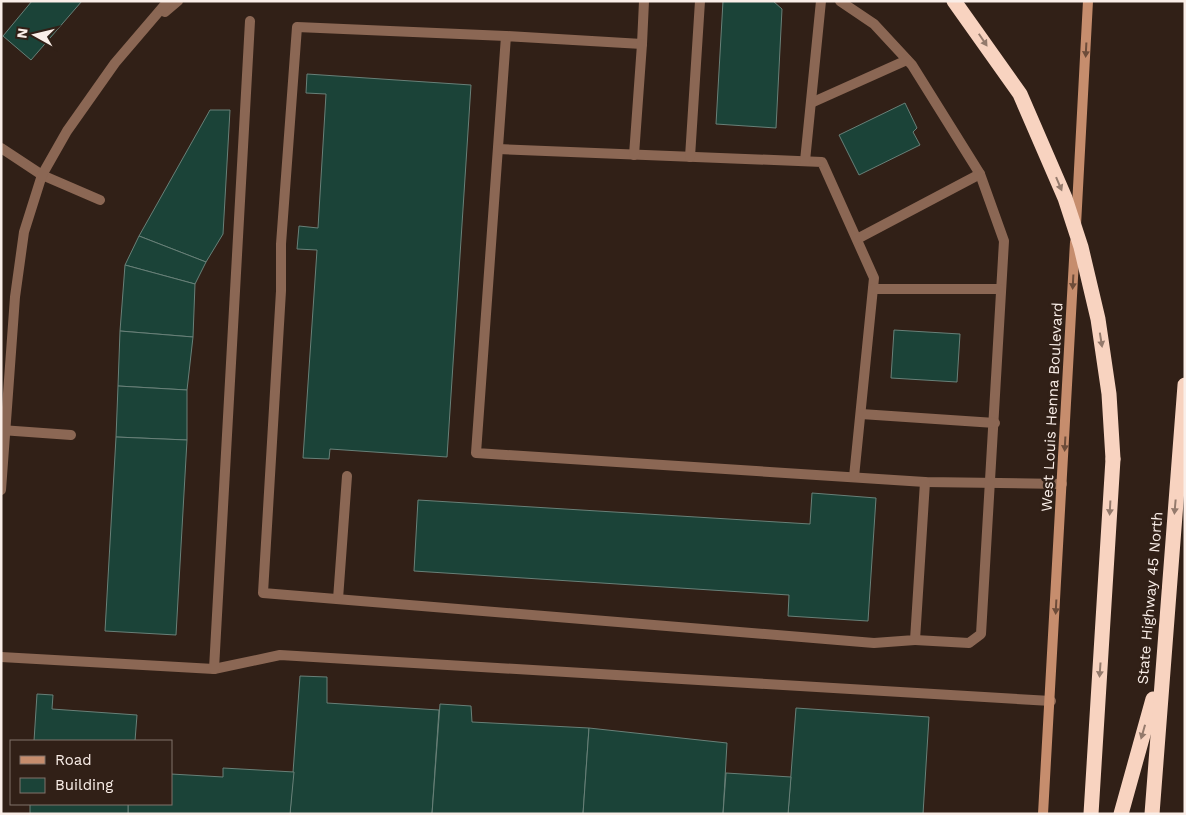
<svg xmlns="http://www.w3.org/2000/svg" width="1186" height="815" font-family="'Work Sans',sans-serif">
	<rect width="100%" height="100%" fill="#312017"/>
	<g fill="#1b4338" stroke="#688078">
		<path d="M32 1H82L31 60 3 36Z"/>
		<path d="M723 1H773L782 9 776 128 716 124Z"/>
		<path d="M307 74 471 85 447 457 330 449 329 459 303 458 317 250 297 249 299 226 318 228 326 94 306 93Z"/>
		<path d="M905 103 917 128 913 132 920 145 859 175 839 135Z"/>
		<path d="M210 110H230L223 234 206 262 139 236Z"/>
		<path d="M139 236 206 262 195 284 125 265Z"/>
		<path d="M125 265 195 284 193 337 120 331Z"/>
		<path d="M894 330 960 334 957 382 891 378Z"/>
		<path d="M120 331 193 337 187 390 118 386Z"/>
		<path d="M118 386 187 390V440L116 437Z"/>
		<path d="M116 437 187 440 176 635 105 631Z"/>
		<path d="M812 493 876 498 868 621 788 616 789 595 414 571 418 500 810 524Z"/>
		<path d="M300 676 327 677V703L439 710 432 814H290Z"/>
		<path d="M37 694 53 695 52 709 137 715 135 741H34Z"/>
		<path d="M440 704 471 706 472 722 589 728 583 814H432Z"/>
		<path d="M796 708 929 717 923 814H788Z"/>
		<path d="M589 728 727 743 723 814H583Z"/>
		<path d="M223 768 294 772 290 814H128V804H171V774L223 777Z"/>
		<path d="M726 773 791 777 788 814H723Z"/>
		<rect x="30" y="804" width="98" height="10"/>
	</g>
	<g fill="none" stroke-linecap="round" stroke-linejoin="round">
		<g stroke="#8b6754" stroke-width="10">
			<path d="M644 1 642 44 506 36 476 453 925 482 1062 484"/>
			<path d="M840 1 874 24 912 65 980 174 1004 241 981 634 969 643 915 640"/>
			<path d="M506 36 297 27 281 244V291L263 593 874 643 915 640 925 482"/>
			<path d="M811 103 907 60"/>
			<path d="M1 148 42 175 100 200"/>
			<path d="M498 149 822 162 874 278 854 477"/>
			<path d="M634 155 642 44"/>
			<path d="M690 157 700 1"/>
			<path d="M805 161 821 1"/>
			<path d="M857 239 980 174"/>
			<path d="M873 289H1000"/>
			<path d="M861 414 995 423"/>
			<path d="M1 430 71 435"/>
			<path d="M338 599 347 476"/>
			<path d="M1 657 214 669 280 655 1051 701"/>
			<path d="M214 669 250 21"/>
		</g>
		<g stroke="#8b6754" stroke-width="10">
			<path d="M165 12 178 1"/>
			<path d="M1 490 15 297 24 232 42 175 67 131 115 63 168 1"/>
		</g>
		<g stroke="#c68d6d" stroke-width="10">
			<path d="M1076 225 1088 1"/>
			<path d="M1043 814 1075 242"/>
		</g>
		<g stroke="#f8d3c0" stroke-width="15">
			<path d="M1091 814 1113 459"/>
			<path d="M1121 814 1153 699"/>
			<path d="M1152 814 1185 385"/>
		</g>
		<path stroke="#f8d3c0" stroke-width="15" d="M954 1 1020 94 1065 198 1081 247 1098 319 1109 394 1113 459"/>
	</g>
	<defs><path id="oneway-solid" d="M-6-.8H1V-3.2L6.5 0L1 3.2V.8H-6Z" transform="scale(1.25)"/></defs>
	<g fill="#947a6c">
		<use href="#oneway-solid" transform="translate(983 40) rotate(56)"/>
		<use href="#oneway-solid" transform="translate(1059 184) rotate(67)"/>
		<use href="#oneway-solid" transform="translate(1101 340) rotate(81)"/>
		<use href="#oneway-solid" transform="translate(1175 507) rotate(95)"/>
		<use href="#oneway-solid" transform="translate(1110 508) rotate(93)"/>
		<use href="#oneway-solid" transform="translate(1100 670) rotate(94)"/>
		<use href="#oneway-solid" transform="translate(1143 732) rotate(106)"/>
	</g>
	<g fill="#6d4c39">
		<use href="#oneway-solid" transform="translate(1086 50) rotate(93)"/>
		<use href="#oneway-solid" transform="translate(1073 282) rotate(93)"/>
		<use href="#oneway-solid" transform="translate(1065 444) rotate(93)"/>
		<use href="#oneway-solid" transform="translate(1056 607) rotate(93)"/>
	</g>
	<g text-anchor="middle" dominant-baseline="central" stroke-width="5" stroke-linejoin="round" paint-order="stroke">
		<g font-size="15" fill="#faeee8" stroke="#312017">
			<text transform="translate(1052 407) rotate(-87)">West Louis Henna Boulevard</text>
			<text transform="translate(1150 598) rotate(-85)">State Highway 45 North</text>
		</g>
	</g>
	<rect width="1186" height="815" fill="none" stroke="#faeee8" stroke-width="5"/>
	<rect x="10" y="740" width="162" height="65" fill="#312017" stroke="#81726b"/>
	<rect x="20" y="756" width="25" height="8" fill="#c68d6d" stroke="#81726b"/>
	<text x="55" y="765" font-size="15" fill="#faeee8">Road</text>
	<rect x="20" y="778" width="25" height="15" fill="#1b4338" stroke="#81726b"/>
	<text x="55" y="790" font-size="15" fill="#faeee8">Building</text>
	<g transform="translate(35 35) rotate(278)" stroke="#312017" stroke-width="4" paint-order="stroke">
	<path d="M0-4L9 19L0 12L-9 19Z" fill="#faeee8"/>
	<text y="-8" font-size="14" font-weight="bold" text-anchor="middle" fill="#faeee8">N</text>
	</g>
</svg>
